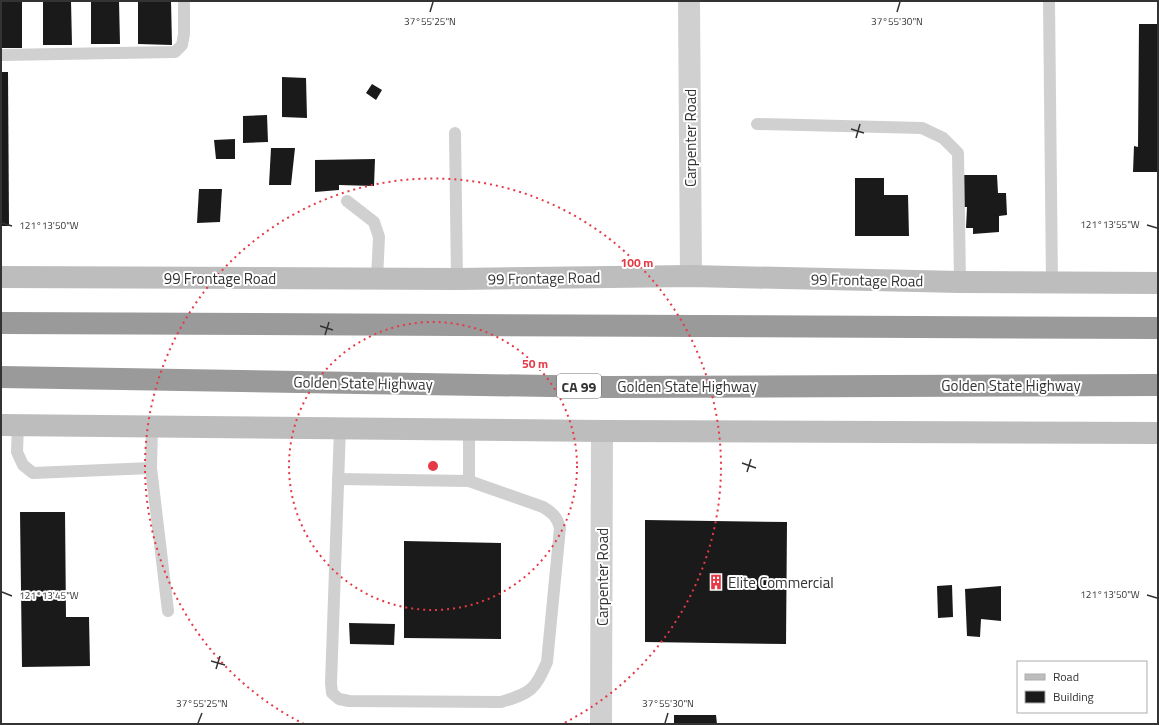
<svg xmlns="http://www.w3.org/2000/svg" width="1159" height="725" font-family="'Titillium Web',sans-serif">
	<rect width="100%" height="100%" fill="#fff"/>
	<g fill="#1a1a1a">
		<rect x="1" y="1" width="21" height="47"/>
		<path d="M43 1H71L72 45H43Z"/>
		<path d="M91 1H119L120 44H91Z"/>
		<path d="M138 1H171L172 45 138 44Z"/>
		<path d="M1139 24H1158V172H1133L1134 146 1138 147Z"/>
		<path d="M1 72H8L9 226H1Z"/>
		<path d="M282 77 306 78 307 118 282 117Z"/>
		<path d="M372 84 382 90 376 100 366 93Z"/>
		<path d="M267 115 268 142 243 143V116Z"/>
		<path d="M235 139V159H216L214 140Z"/>
		<path d="M271 148H295L291 185H269Z"/>
		<path d="M375 159 374 186 339 185V190L315 192V160Z"/>
		<path d="M962 175H997L998 193H1006L1007 215 999 216V232L973 234V228H966L967 207H961Z"/>
		<path d="M855 178H884V195H908L909 236H855Z"/>
		<path d="M199 189H222L220 222 197 223Z"/>
		<path d="M20 512H65L66 617H89L90 666 22 667Z"/>
		<path d="M645 520 787 522 786 644 645 642Z"/>
		<path d="M404 541 501 543V639L404 638Z"/>
		<path d="M952 585 953 617 938 618 937 586Z"/>
		<path d="M1001 586V621L981 619 980 637 967 636 965 589Z"/>
		<path d="M349 623 395 624 394 645 350 644Z"/>
		<path d="M674 715H716L717 724H674Z"/>
	</g>
	<g fill="none" stroke-linecap="round" stroke-linejoin="round">
		<g stroke="#d0d0d0" stroke-width="12">
			<path d="M1049 1 1052 283"/>
			<path d="M1 55 175 52 182 45 184 34V1"/>
			<path d="M757 124 922 128 943 138 958 153 960 282"/>
			<path d="M455 133 457 279"/>
			<path d="M347 201 374 222 379 237 377 279"/>
			<path d="M18 425 17 452 23 465 33 473 151 468"/>
			<path d="M152 427 151 468 168 611"/>
			<path d="M340 428 331 683 332 693 339 699 349 701 501 702C531 693 535 690 547 662L560 528C557 517 553 513 543 507L469 481V430"/>
			<path d="M338 479 469 481"/>
		</g>
		<g stroke="#d0d0d0" stroke-width="22">
			<path d="M689 1 691 276"/>
			<path d="M601 724 602 431"/>
		</g>
		<g stroke="#bdbdbd" stroke-width="22">
			<path d="M1 277 457 279 691 276 960 282 1158 283"/>
			<path d="M1 425 602 431 1158 433"/>
		</g>
		<g stroke="#9a9a9a" stroke-width="22">
			<path d="M1 323 1158 328"/>
			<path d="M1 377 607 387 1158 385"/>
		</g>
	</g>
	<path fill="none" stroke="#333" stroke-width="1.5" d="M430 12 433 2M897 12 900 2M851 129 864 133M856 138 860 124M2 223 12 226M1147 225 1157 228M320 326 333 330M325 335 329 322M742 463 756 468M747 472 751 459M2 592 12 596M1147 595 1157 598M211 661 225 665M216 669 220 656M198 723 202 713M665 723 668 713"/>
	<g fill="none" stroke="#e63946" stroke-width="2" stroke-dasharray="2 4">
		<circle cx="433" cy="466" r="144"/>
		<path d="M304 724A288 288 0 1 1 562 724"/>
	</g>
	<defs>
		<g id="building-bare" transform="scale(1.2)"><path d="M-4-6H4V6H1V3H-1V6H-4ZM-2.5-4.3h1.7v1.8h-1.7ZM.8-4.3h1.7v1.8H.8ZM-2.5-1h1.7V.8h-1.7ZM.8-1h1.7V.8H.8Z" fill="#e63946" stroke="#fff" stroke-width="2.5" paint-order="stroke"/></g>
	</defs>
	<g fill-rule="evenodd">
		<use href="#building-bare" x="716" y="582"/>
	</g>
	<g text-anchor="middle" dominant-baseline="central" stroke-width="4" stroke-linejoin="round" paint-order="stroke">
		<rect fill="#fff" stroke="#707070" stroke-width="1" x="557" y="374" width="44" height="24" rx="3"/>
		<g font-size="14" font-weight="bold" fill="#333">
			<text x="579" y="386">CA 99</text>
		</g>
		<g font-size="15" fill="#333" stroke="#fff">
			<text transform="translate(690 138) rotate(-90)">Carpenter Road</text>
			<text x="220" y="278">99 Frontage Road</text>
			<text transform="translate(544 278) rotate(-1)">99 Frontage Road</text>
			<text transform="translate(867 280) rotate(1)">99 Frontage Road</text>
			<text transform="translate(363 383) rotate(1)">Golden State Highway</text>
			<text x="1011" y="385">Golden State Highway</text>
			<text x="687" y="386">Golden State Highway</text>
			<text transform="translate(602 577) rotate(-90)">Carpenter Road</text>
		</g>
		<g font-size="15" fill="#333" stroke="#fff" text-anchor="start">
			<text x="728" y="582">Elite Commercial</text>
		</g>
	</g>
	<g font-size="10" text-anchor="middle" fill="#333" stroke="#fff" stroke-width="4" stroke-linejoin="round" paint-order="stroke">
		<text x="430" y="25">37°55'25"N</text>
		<text x="897" y="25">37°55'30"N</text>
		<text x="1110" y="228">121°13'55"W</text>
		<text x="49" y="229">121°13'50"W</text>
		<text x="1110" y="598">121°13'50"W</text>
		<text x="49" y="599">121°13'45"W</text>
		<text x="202" y="707">37°55'25"N</text>
		<text x="668" y="707">37°55'30"N</text>
	</g>
	<circle cx="433" cy="466" r="6" fill="#e63946" stroke="#fff" stroke-width="2"/>
	<g font-size="12" text-anchor="middle" font-weight="bold" fill="#e63946" stroke="#fff" stroke-width="4" stroke-linejoin="round" paint-order="stroke">
		<text x="637" y="267">100 m</text>
		<text x="535" y="368">50 m</text>
	</g>
	<rect width="1159" height="725" fill="none" stroke="#333333" stroke-width="4"/>
	<rect x="1017" y="661" width="130" height="52" fill="#ffffff" stroke="#adadad"/>
	<rect x="1025" y="674" width="20" height="6" fill="#bdbdbd" stroke="#adadad"/>
	<text x="1053" y="681" font-size="12" fill="#333333">Road</text>
	<rect x="1025" y="691" width="20" height="12" fill="#1a1a1a" stroke="#adadad"/>
	<text x="1053" y="701" font-size="12" fill="#333333">Building</text>
</svg>
